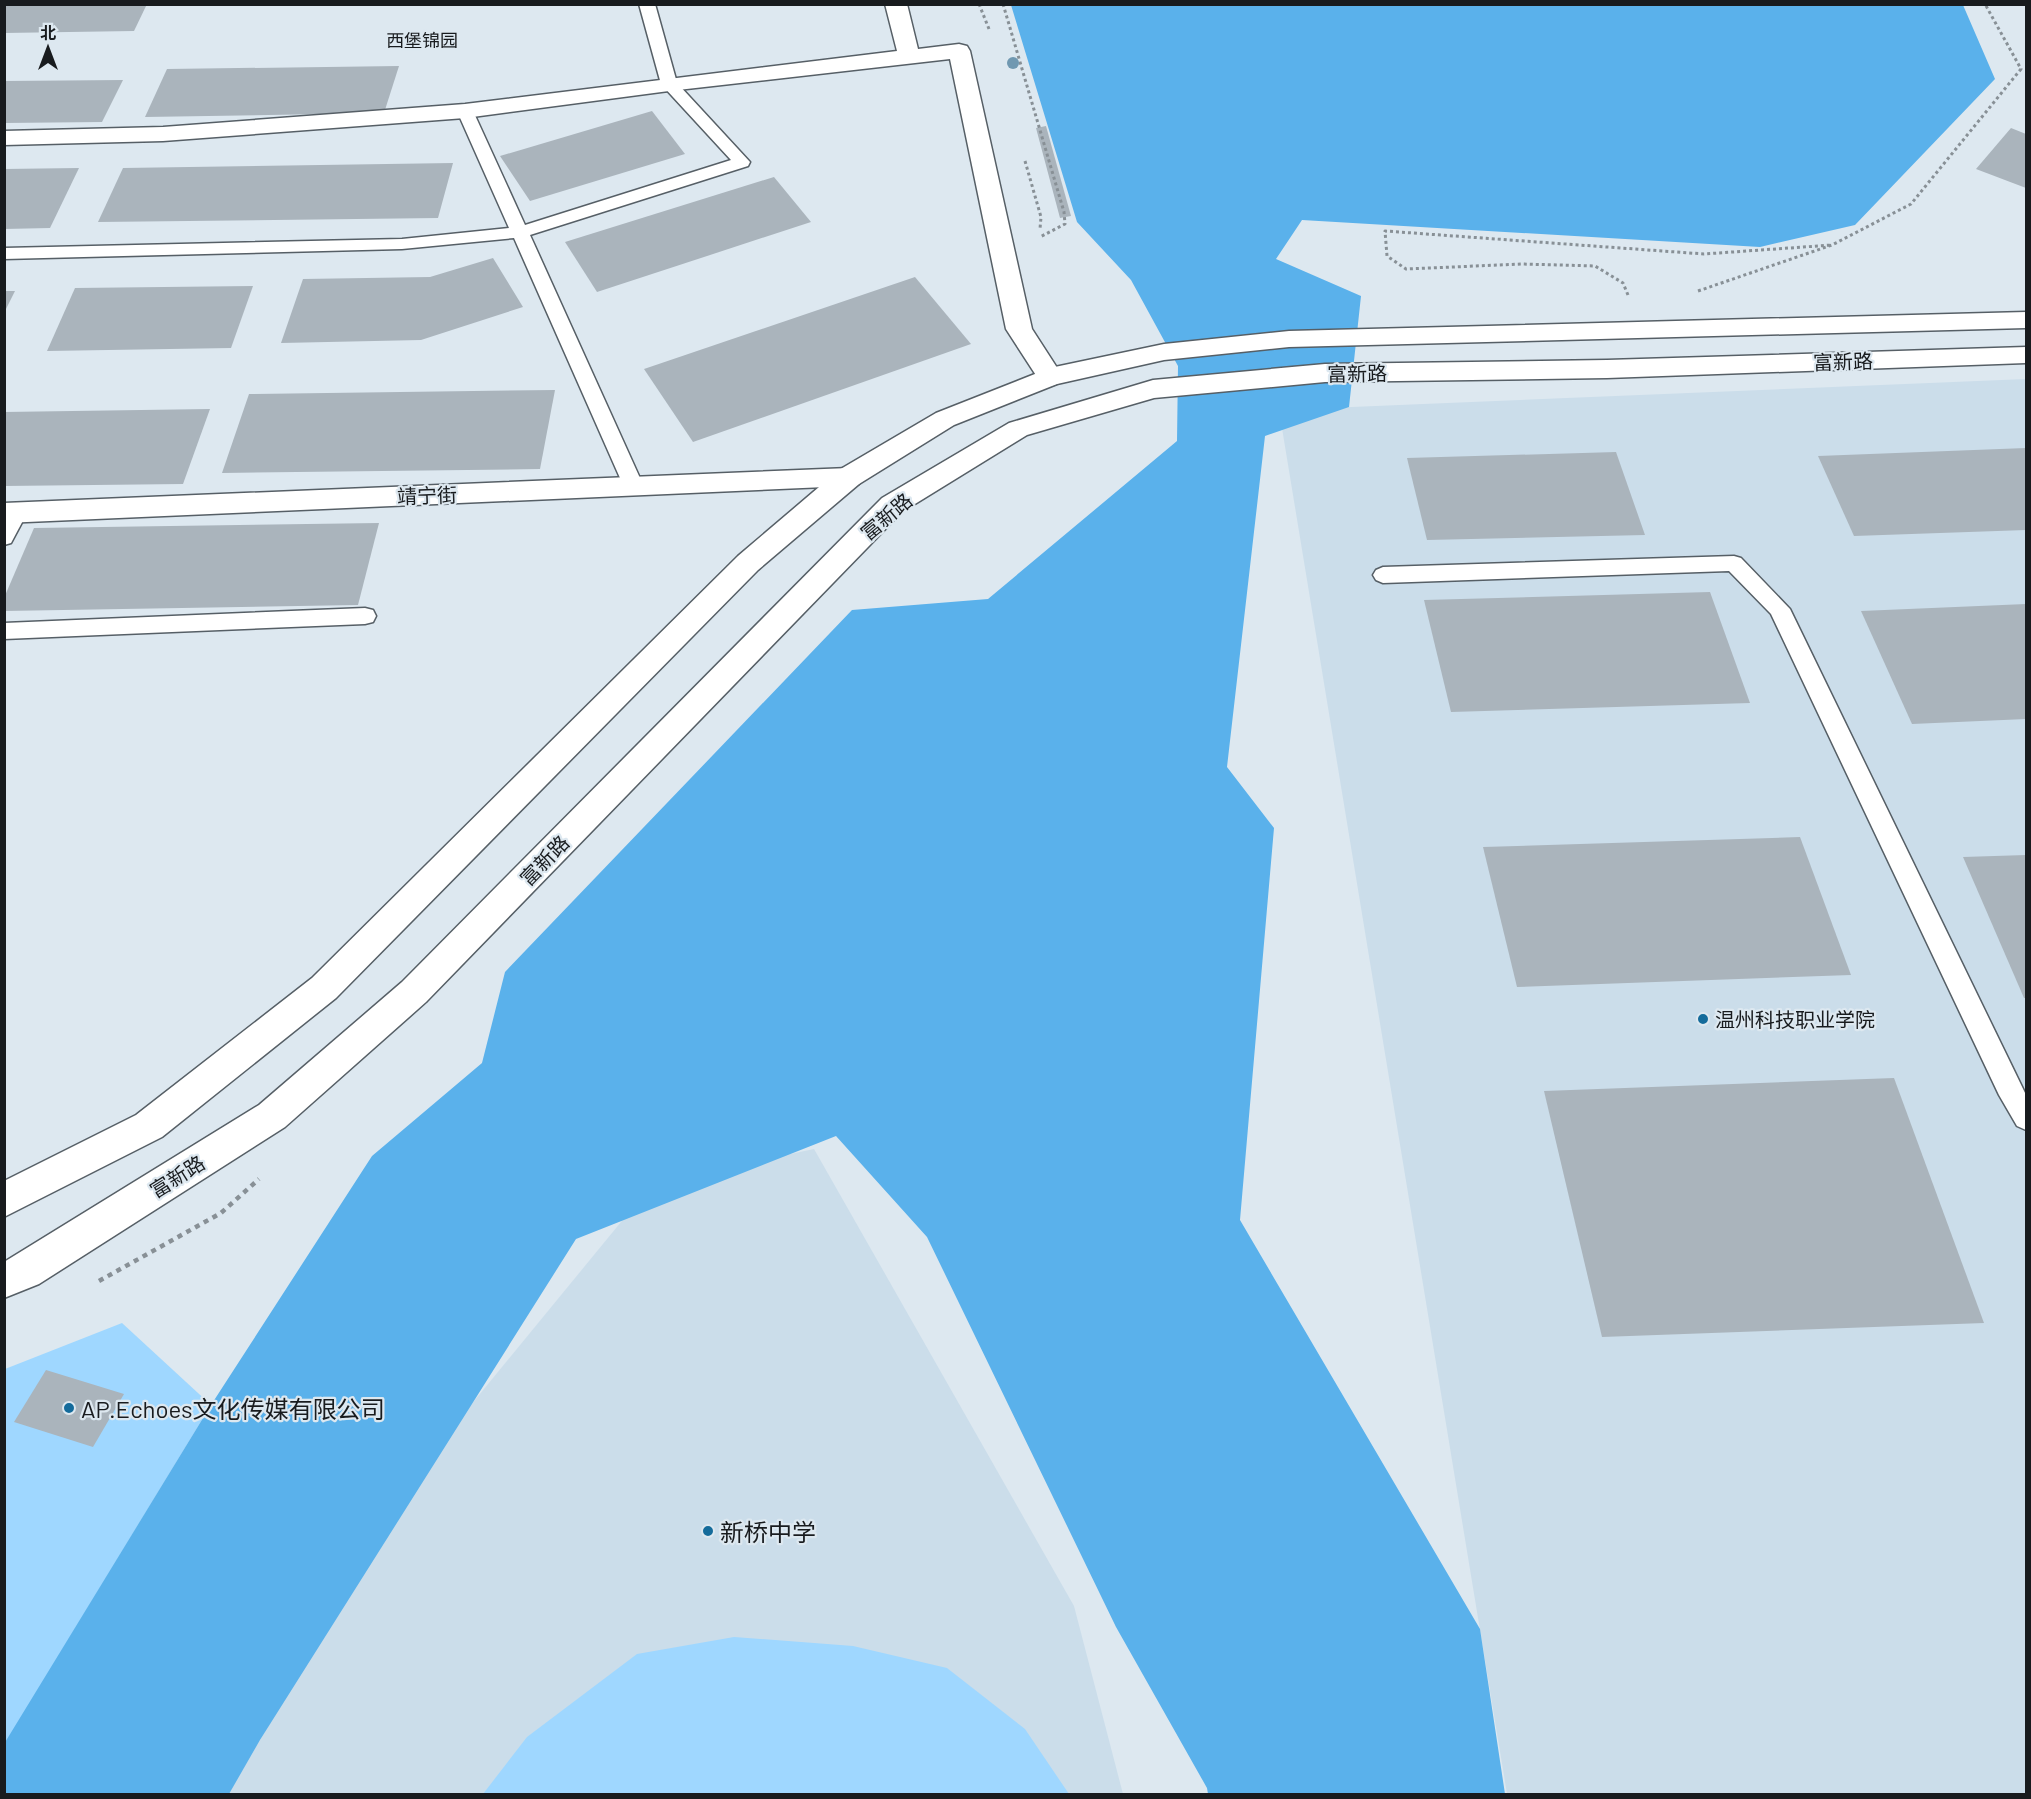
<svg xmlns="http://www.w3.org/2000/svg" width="2031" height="1799" font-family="Barlow,'Noto Sans SC',sans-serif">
	<rect width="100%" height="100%" fill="#dde8f0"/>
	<g fill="#cbddea">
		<path d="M2026 379V1794H1507L1279 410Z"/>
		<path d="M814 1149 1074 1606 1123 1794H228L429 1456 653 1183Z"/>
	</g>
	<g fill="#9fd7ff">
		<path d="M122 1323 211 1405 5 1744V1369Z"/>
		<path d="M734 1637 853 1646 947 1668 1025 1729 1069 1794H483L527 1737 637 1654Z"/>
	</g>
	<path fill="#5ab1eb" d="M1011 5H1963L1995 79 1855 225 1760 247 1302 220 1276 259 1361 296 1349 407 1265 436 1227 767 1274 828 1240 1220 1480 1629 1505 1794H1208L1207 1788 1116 1627 927 1237 836 1136 576 1239 260 1740 229 1794H5L4 1744 211 1405 372 1156 482 1063 505 972 852 610 988 599 1177 441 1178 366 1131 280 1077 222Z"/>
	<g fill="#aab4bc">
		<path d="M4 4H147L134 31 4 33Z"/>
		<path d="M399 66 384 113 145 117 167 69Z"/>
		<path d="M123 80 102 122 4 123V81Z"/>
		<path d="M652 111 685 154 530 201 500 156Z"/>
		<path d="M1046 126 1071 216 1060 218 1036 128Z"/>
		<path d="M2011 128 2026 134V188L1976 169Z"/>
		<path d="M453 163 438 218 98 222 123 168Z"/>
		<path d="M79 168 50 228 4 229V169Z"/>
		<path d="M774 177 811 222 597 292 565 242Z"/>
		<path d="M493 258 523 307 421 340 281 343 303 279 430 277Z"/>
		<path d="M915 277 971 344 693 442 644 369Z"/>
		<path d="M253 286 231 348 47 351 75 288Z"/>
		<path d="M4 291H15L4 313Z"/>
		<path d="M555 390 540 469 222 473 249 394Z"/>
		<path d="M210 409 183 484 4 486V412Z"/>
		<path d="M2026 448V530L1854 536 1818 456Z"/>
		<path d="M1616 452 1645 535 1427 540 1407 458Z"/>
		<path d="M379 523 358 605 4 611V598L34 528Z"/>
		<path d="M1710 592 1750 703 1451 712 1424 600Z"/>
		<path d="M2026 604V719L1912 724 1861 611Z"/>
		<path d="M1800 837 1851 975 1517 987 1483 847Z"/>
		<path d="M2026 855V998H2024L1963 857Z"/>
		<path d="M1894 1078 1984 1323 1602 1337 1544 1091Z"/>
		<path d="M46 1370 124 1394 93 1447 14 1422Z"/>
	</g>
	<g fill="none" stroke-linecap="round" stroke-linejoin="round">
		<g stroke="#565f66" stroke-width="3">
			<g id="service">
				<path d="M639 4H655L677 83 750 162 748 166 530 235 644 487 641 492H627L624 487 514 238 402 249 4 259V248L402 239 509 228 457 111 465 106 473 111 525 225 731 160 661 84Z"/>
				<path d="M17 506 24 508 27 513 11 543 4 545V517L10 508Z"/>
				<path d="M1734 556 1741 558 1790 609 2026 1095V1130L2017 1126 1999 1095 1771 614 1729 571 1383 583 1376 580 1373 575 1376 570 1383 567Z"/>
				<path d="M365 608 373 610 376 616 373 622 365 624 4 639V623Z"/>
			</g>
		</g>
		<g stroke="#565f66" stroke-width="3">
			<g id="minor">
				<path d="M885 4H907L918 49 959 44 967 46 970 51 1032 329 1063 377 1059 383 1050 386 1041 383 1006 329 950 59 669 91 465 118 163 141 4 145V131L163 127 465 104 897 51Z"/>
				<path d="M849 468 859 470 863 477 859 484 849 486 4 523V503Z"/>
			</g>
		</g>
		<g stroke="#565f66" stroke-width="3">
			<g id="tertiary">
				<path d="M2026 312V328L1289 347 1164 360 1057 384 954 425 859 484 758 570 336 998 162 1137 4 1217V1181L136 1115 312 978 738 556 839 470 936 413 1050 368 1164 344 1289 331Z"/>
				<path d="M2026 347V363L1607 378 1325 382 1154 398 1027 435 902 512 426 1002 285 1127 39 1284 4 1298V1262L259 1105 402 982 882 498 1009 423 1153 380 1325 364 1607 360Z"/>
			</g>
		</g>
		<g stroke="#889096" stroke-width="3" stroke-dasharray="3 3" stroke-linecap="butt">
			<path d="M979 4 989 29"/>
			<path d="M1003 4 1064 212 1065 224 1040 237"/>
			<path d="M1025 161 1041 217 1040 229"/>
			<path d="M1698 291 1832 245 1911 204 2021 69 1985 4"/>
			<path d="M1628 295 1623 283 1595 266 1522 264 1406 269 1387 256 1385 231 1704 254 1832 245"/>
		</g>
		<path stroke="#889096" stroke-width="4.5" stroke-dasharray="5 5" stroke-linecap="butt" d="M99 1281 221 1213 259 1179"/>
		<use href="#service" fill="#fff" fill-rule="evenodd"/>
		<use href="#minor" fill="#fff" fill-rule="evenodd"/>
		<use href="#tertiary" fill="#fff" fill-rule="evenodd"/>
	</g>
	<circle fill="#7098b1" cx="1013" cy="63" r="6"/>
	<g fill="#146b9b" stroke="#dde8f0" stroke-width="2">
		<circle cx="1703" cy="1019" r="6"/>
		<circle cx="69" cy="1408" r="6"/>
		<circle cx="708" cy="1531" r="6"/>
	</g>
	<g text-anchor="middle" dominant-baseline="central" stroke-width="4.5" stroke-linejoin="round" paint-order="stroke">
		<g font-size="18" fill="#181b1e" stroke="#dde8f0">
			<text x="422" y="40">西堡锦园</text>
		</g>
		<g font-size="20" fill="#181b1e" stroke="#dde8f0">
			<text transform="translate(1843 361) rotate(-2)">富新路</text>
			<text transform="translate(1357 373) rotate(-1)">富新路</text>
			<text transform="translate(427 495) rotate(-2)">靖宁街</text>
			<text transform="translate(886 516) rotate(-40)">富新路</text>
			<text transform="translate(544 860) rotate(-46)">富新路</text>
			<text transform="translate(177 1176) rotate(-32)">富新路</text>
		</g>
		<g font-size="20" fill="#181b1e" stroke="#dde8f0" text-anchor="start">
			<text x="1715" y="1019">温州科技职业学院</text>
		</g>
		<g font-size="24" fill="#181b1e" stroke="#dde8f0" text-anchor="start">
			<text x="81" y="1408">AP.Echoes文化传媒有限公司</text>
			<text x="720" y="1531">新桥中学</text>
		</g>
	</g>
	<rect width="2031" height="1799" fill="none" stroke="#181b1e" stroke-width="12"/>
	<g transform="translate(48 48)" stroke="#dde8f0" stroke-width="4.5" paint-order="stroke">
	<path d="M0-4.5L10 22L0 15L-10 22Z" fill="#181b1e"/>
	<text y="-9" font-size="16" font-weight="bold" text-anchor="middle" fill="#181b1e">北</text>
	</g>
</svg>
